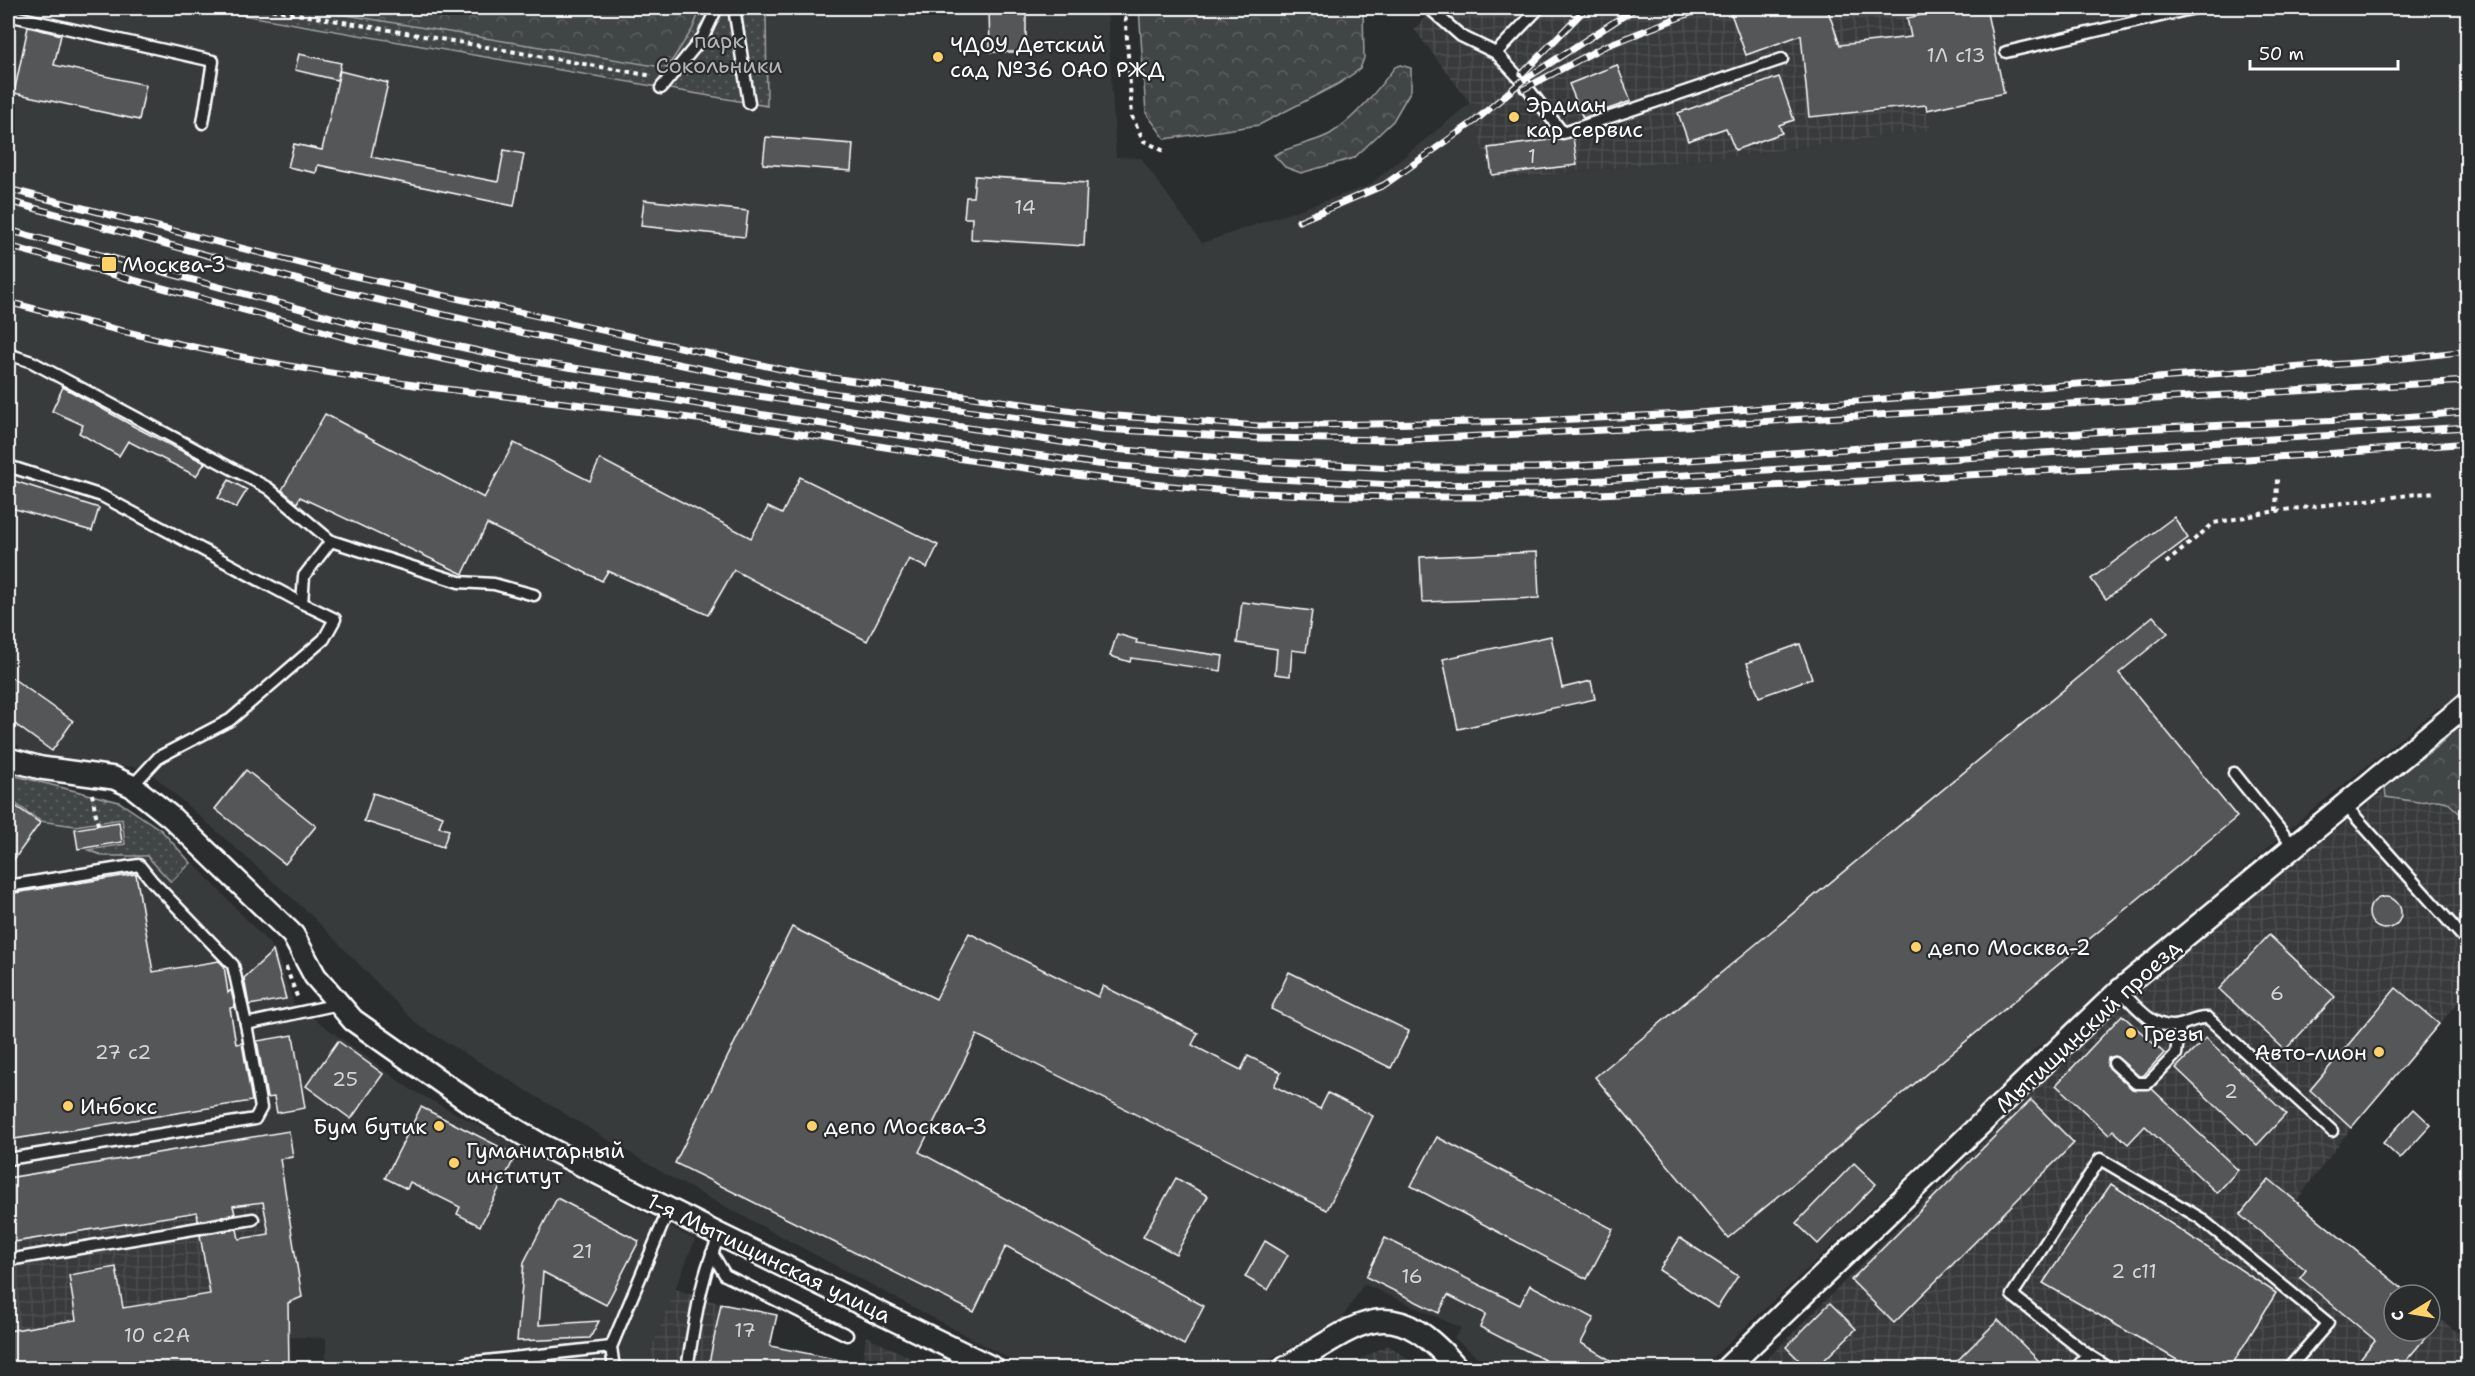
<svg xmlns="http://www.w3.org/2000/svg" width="2475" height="1376" font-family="'Shantell Sans',sans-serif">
	<defs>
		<pattern id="industrial-grid" width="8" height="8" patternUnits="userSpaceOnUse" patternTransform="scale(1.5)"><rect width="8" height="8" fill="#373a3b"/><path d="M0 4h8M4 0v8" fill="none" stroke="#4b4e4f"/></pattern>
		<pattern id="grass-dots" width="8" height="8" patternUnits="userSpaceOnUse" patternTransform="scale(1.5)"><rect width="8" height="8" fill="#414445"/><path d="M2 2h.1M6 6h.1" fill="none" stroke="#5e6061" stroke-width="1.8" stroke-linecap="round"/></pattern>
		<pattern id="forest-crowns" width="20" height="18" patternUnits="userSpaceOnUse" patternTransform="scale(1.5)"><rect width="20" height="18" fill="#414445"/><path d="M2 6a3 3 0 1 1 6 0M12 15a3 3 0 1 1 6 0" fill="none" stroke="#5e6061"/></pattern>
	</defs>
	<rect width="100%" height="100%" fill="#2a2d2e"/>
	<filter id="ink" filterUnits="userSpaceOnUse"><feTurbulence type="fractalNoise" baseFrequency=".0167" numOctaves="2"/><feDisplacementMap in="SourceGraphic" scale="12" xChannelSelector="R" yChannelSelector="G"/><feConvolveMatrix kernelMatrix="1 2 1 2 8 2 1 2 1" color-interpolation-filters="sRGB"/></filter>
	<g filter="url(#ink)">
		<g fill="#373a3b">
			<path d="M21 8H203L767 106 766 8H1107L1116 157 1141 158 1202 243 1368 186 1470 103 1492 180 1735 156 1930 130 1907 18 1956 8H2467V724L2449 717 2439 707 2283 834 2047 1045 2044 1042 2030 1054 2033 1057 1702 1368H1491L1454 1338 1461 1328 1364 1284 1342 1318 1255 1368H1027L668 1176 418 1025 309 913 145 768 34 758 8 738V71Z"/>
			<path d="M8 773 119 800 161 828 275 950 294 1004 410 1089 695 1240 649 1354 651 1368H451V1361L380 1368H326V1338L288 1337V1303L302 1297 280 1159 289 1131 8 1178Z"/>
		</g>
		<g fill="url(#industrial-grid)">
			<path d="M1434 8H1956L1907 18 1931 130 1735 156 1491 180 1470 103 1414 29Z"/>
			<path d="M2467 724V992L2351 1128 2296 1201 2410 1295H2394V1331H2430V1312L2467 1339V1359L2461 1368H1758L2125 1000Z"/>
			<path d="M289 1131 293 1157 280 1159 302 1297 288 1303 289 1368H8V1178Z"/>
			<path d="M675 1289 721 1304 777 1315 771 1346 862 1364 866 1336 932 1368H651L649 1354Z"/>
			<path d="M1388 1345 1420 1368H1344Z"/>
		</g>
		<g fill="url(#grass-dots)" stroke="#a0a2a2" stroke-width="1.5">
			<path d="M203 8H766L767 106 733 100Z"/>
			<path d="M8 774 119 802 161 830 191 863 171 882 147 856H104L88 850 125 844 122 819 75 826 40 821 8 798Z"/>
		</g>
		<g fill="url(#forest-crowns)" stroke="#a0a2a2" stroke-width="1.5">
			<path d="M304 8H701L692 30 667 68Z"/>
			<path d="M1139 8H1363L1364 58 1360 69 1338 84 1259 125 1165 139 1146 113Z"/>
			<path d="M1400 65 1411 68V90L1393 121 1354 158 1301 173 1285 167 1274 155C1292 145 1314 143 1330 134 1355 119 1378 89 1395 67Z"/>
			<path d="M2467 687V820L2447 802 2438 800 2418 802 2386 797 2385 787C2407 763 2445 750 2460 719L2452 700Z"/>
		</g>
		<g fill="#555758" stroke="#fff" stroke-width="1.5">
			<path d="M989 8H1026V52H990Z"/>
			<path d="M1729 8H1827L1840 45 1911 37 1907 18 1956 8H1986L2004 93 1927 110 1926 105 1809 117 1801 35 1746 55Z"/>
			<path d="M28 27 61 35 54 65 146 85 139 120 14 93Z"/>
			<path d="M299 54 341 63 337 80 295 70Z"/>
			<path d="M1617 65 1631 101 1583 118 1569 84Z"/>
			<path d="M340 71 388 83 371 157 498 182 504 150 524 154 514 206 318 165 316 173 288 167 294 144 322 150Z"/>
			<path d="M1779 77 1794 120 1779 125 1782 133 1735 150 1726 128 1688 141 1678 113Z"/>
			<path d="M766 137 853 144 851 171 763 164Z"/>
			<path d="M1573 137 1577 165 1492 175 1488 148Z"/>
			<path d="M975 176 1087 183 1084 246 971 239 972 218H964L966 197H973Z"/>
			<path d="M644 200 748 211 745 237 641 226Z"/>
			<path d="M63 387 135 427 205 463 196 476 128 441 119 456 79 433 83 425 52 411Z"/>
			<path d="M325 414 484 498 514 443 590 481 600 459 751 538 768 507 782 514 800 477 938 545 927 568 909 559 867 641 734 570 708 615 608 571 602 581 487 524 463 574 300 497 297 503 282 490Z"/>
			<path d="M8 479 99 508 92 531 8 507Z"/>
			<path d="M229 480 247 490 236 508 218 498Z"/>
			<path d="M2174 517 2188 538 2106 599 2091 579Z"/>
			<path d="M1537 552 1539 598 1422 602 1420 557Z"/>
			<path d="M1242 602 1312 611 1306 652 1292 650 1290 676 1275 674 1277 649 1237 643Z"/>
			<path d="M2153 616 2168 633 2119 673 2237 817 1728 1238 1595 1077Z"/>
			<path d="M1117 634 1137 640 1136 643 1223 656 1221 671 1131 658 1130 662 1110 656Z"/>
			<path d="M1551 636 1562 688 1591 681 1595 699 1458 729 1443 659Z"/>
			<path d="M1800 644 1812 678 1759 697 1747 663Z"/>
			<path d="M8 675 73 721 52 751 8 719Z"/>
			<path d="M246 770 316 826 285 864 215 809Z"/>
			<path d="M373 793 443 816 439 827 449 830 443 847 364 821Z"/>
			<path d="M8 801 40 823 8 868Z"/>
			<path d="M119 822 122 842 78 849 75 829Z"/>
			<path d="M136 874 153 972 219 961 224 966 228 993 231 990 235 1007 230 1008 236 1044 242 1043 252 1101 8 1140V894Z"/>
			<circle cx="2385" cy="913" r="16"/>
			<path d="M792 927 936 999 969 933 1098 997 1103 986 1198 1033 1192 1045 1241 1070 1248 1056 1281 1072 1274 1086 1320 1109 1328 1093 1373 1116 1327 1210 977 1035 919 1152 1204 1306 1184 1345 1006 1246 974 1312 675 1163Z"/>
			<path d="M2269 935 2335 997 2285 1050 2219 989Z"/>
			<path d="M273 951 286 999 249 1005 244 978Z"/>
			<path d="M1289 972 1409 1031 1391 1068 1271 1009Z"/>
			<path d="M2396 988 2439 1024 2351 1128 2310 1090Z"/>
			<path d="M2122 1015 2164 1053 2143 1076H2139L2116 1056 2108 1058 2107 1066 2132 1089H2152L2238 1170 2217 1193 2145 1126 2128 1144 2113 1130 2109 1135 2056 1085Z"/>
			<path d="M293 1035 305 1108 277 1113 274 1097 267 1098 257 1041Z"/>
			<path d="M2206 1038 2286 1114 2257 1145 2176 1068Z"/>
			<path d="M338 1041 383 1074 351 1119 306 1086Z"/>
			<path d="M2031 1100 2074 1143 1894 1323 1851 1280Z"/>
			<path d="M421 1107 516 1155 480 1226 457 1214 460 1207 410 1182 407 1189 385 1178Z"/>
			<path d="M2414 1109 2431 1125 2400 1159 2383 1143Z"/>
			<path d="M289 1131 293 1157 280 1159 302 1297 288 1303 289 1368H266V1359L208 1368H108V1365L87 1368H8V1331L76 1320 69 1275 116 1267 123 1308 210 1294 200 1235 237 1229 239 1239 269 1234 263 1202 233 1206 235 1214 198 1221 197 1212 8 1243V1178Z"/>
			<path d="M1437 1137 1613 1229 1587 1279 1411 1186Z"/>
			<path d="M1854 1163 1876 1184 1818 1244 1796 1223Z"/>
			<path d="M1176 1178 1208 1196 1176 1254 1143 1237Z"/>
			<path d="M2269 1179 2410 1295H2394V1331H2431L2400 1368H2369L2359 1360 2375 1340 2300 1278 2306 1270 2240 1215Z"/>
			<path d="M2111 1184 2276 1293 2230 1368H2191L2043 1283Z"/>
			<path d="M557 1198 639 1241 606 1305 543 1272 539 1325 599 1321 590 1338 517 1341 524 1262Z"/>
			<path d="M1385 1238 1520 1305 1530 1285 1594 1318 1581 1343 1624 1368H1560L1480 1327 1486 1314 1448 1295 1439 1313 1366 1277Z"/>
			<path d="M1680 1238 1738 1276 1717 1308 1659 1270Z"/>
			<path d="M1265 1241 1288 1255 1268 1290 1245 1277Z"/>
			<path d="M1830 1303 1856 1329 1816 1368H1807L1786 1347Z"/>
			<path d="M721 1304 777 1315 770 1346 845 1361 844 1368H708Z"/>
			<path d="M1998 1320 2046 1368H1950Z"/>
		</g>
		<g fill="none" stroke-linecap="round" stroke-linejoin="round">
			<g stroke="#fff" stroke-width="15">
				<g id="lane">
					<path d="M734 8 749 103"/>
					<path d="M1429 8 1461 36 1496 53 1539 8"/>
					<path d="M8 15 213 61 203 123"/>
					<path d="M2006 52 2195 8"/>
					<path d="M1496 53 1522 81 1563 133 1782 59"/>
					<path d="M661 88 703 37 717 8"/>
					<path d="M8 354 32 362 268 488 331 541 304 576 302 603 335 619 324 639 230 720 159 757 132 786"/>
					<path d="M8 466 102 496 302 603"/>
					<path d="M331 541 459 582 494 584 534 595"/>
					<path d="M2234 773 2293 846"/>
					<path d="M2344 804 2462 936"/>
					<path d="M8 886 139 865 152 881 233 965 246 1024"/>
					<path d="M2120 990C2137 1007 2154 1031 2180 1025 2191 1022 2196 1017 2208 1018L2332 1131"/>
					<path d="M2114 1063 2136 1083H2148L2176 1054 2180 1025"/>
					<path d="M8 1159 255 1119 261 1108 246 1024 339 1004"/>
					<path d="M712 1253 725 1275 847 1335"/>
					<path d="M8 1260 253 1219"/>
					<path d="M2088 1355 2012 1295 2100 1159 2200 1218 2328 1323 2289 1368"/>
					<path d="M467 1368V1363L611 1347"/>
					<path d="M614 1368 611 1347 669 1209"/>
					<path d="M687 1368C695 1323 700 1277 720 1235"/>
					<path d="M2076 1368 2088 1355 2109 1368"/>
				</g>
			</g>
			<g stroke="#fff" stroke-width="26">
				<g id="street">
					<path d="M8 759 41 768 114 778 132 786 171 817 293 935 315 976 353 1020 471 1103 538 1143 720 1235 993 1368"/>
					<path d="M1285 1368C1360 1324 1389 1288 1457 1368"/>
					<path d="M1727 1368 2120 990 2468 703"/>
				</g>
			</g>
			<g stroke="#fff" stroke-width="4" stroke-dasharray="4.5 4.5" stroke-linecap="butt">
				<path d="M263 8 653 76"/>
				<path d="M1125 8 1132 117 1144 141 1166 152"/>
				<path d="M2276 511 2277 479"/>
				<path d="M2166 563 2214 523 2276 511 2434 492"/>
				<path d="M92 794 98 825"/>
				<path d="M286 967 298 999"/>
			</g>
			<use href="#lane" stroke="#2a2d2e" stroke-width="10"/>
			<use href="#street" stroke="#2a2d2e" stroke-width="21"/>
			<g stroke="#fff" stroke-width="7">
				<g id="rail">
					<path d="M1522 74 1586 8"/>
					<path d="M1522 90 1603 47 1703 8"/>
					<path d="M8 189 336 272 803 374 1103 415 1259 426 1531 421 1684 414 2369 362 2468 351"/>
					<path d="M8 201 339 291 524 333 801 389 1102 429 1259 438 1396 440 1686 426 2468 381"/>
					<path d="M1299 221 1384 185 1475 121 1522 81 1636 8"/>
					<path d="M8 230 364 326 515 359 1100 448 1260 461 1395 468H1535L1688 460 2136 429 2390 418 2468 412"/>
					<path d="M8 246 355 340 513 374 796 420 1097 464 1259 478 1394 485 1537 484 2468 427"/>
					<path d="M8 302C131 335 258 364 385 381 484 395 583 404 682 417 875 442 1067 482 1262 493 1473 504 1684 491 1896 479 2086 468 2277 459 2468 443"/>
				</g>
			</g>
			<use href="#rail" stroke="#2a2d2e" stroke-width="4.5" stroke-dasharray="14" stroke-linecap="butt"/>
		</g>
	</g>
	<g fill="#ffd166" stroke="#2a2d2e" stroke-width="2">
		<circle cx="938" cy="57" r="6"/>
		<circle cx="1514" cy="117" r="6"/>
		<rect x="101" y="256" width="16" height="16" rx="3"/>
		<circle cx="1916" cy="947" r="6"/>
		<circle cx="2131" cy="1033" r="6"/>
		<circle cx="2379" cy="1052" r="6"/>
		<circle cx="68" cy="1106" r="6"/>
		<circle cx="439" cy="1126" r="6"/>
		<circle cx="812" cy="1126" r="6"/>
		<circle cx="454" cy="1163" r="6"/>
	</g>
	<g text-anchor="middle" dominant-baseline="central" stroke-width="4.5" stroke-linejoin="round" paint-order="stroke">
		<g font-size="20" fill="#d4d5d5">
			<text x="1956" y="55">1Л с13</text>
			<text x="1532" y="156">1</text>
			<text x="1025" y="207">14</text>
			<text x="2277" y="993">6</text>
			<text x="123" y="1052">27 с2</text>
			<text x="345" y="1079">25</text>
			<text x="2231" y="1091">2</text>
			<text x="582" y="1251">21</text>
			<text x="2134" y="1271">2 с11</text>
			<text x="1412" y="1276">16</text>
			<text x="745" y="1330">17</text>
			<text x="157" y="1335">10 с2А</text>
		</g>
		<g font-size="22" fill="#b3b4b5" stroke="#2a2d2e">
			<text x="719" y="40">парк<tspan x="719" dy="25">Сокольники</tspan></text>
		</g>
		<g font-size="22" fill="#fff" stroke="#2a2d2e" text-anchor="start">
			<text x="950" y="44">ЧДОУ Детский<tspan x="950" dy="25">сад №36 ОАО РЖД</tspan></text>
			<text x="1526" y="104">Эрдиан<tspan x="1526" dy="25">кар сервис</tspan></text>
			<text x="122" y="264">Москва-3</text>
			<text x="1928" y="947">депо Москва-2</text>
			<text x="2143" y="1033">Грезы</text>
			<text x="2367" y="1052" text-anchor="end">Авто-лион</text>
			<text x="80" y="1106">Инбокс</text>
			<text x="427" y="1126" text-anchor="end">Бум бутик</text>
			<text x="824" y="1126">депо Москва-3</text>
			<text x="466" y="1150">Гуманитарный<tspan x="466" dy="25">институт</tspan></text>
		</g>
		<g font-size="22" fill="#fff" stroke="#2a2d2e">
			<text transform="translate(2088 1026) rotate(-43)">Мытищинский проезд</text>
			<text transform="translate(769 1258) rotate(26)">1-я Мытищинская улица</text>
		</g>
	</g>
	<rect width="2475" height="1376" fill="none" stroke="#2a2d2e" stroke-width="30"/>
	<rect x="15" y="15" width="2445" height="1346" fill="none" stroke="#fff" stroke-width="2" filter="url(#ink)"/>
	<g transform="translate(2412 1313) rotate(259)"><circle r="28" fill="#2a2d2e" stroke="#7f8182" stroke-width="1.5"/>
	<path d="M0-4.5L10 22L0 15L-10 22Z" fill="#ffd166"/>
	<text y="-9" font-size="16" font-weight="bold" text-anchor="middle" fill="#ffffff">С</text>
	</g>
	<path d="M2250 60v9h148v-9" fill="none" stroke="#ffffff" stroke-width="3"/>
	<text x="2259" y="60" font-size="18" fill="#ffffff" stroke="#2a2d2e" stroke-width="4.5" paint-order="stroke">50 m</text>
</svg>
